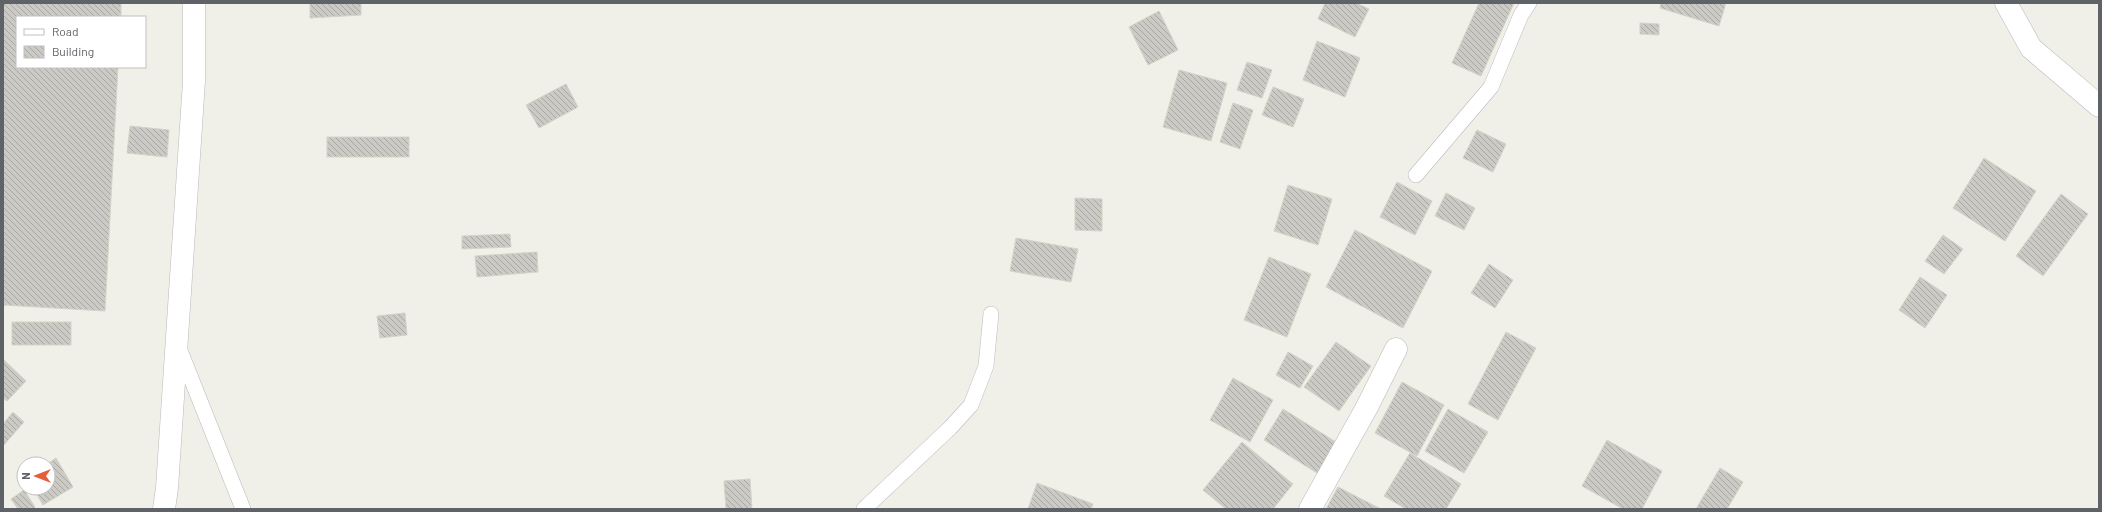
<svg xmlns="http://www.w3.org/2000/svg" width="2102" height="512" font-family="Barlow,sans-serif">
	<defs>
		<pattern id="building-back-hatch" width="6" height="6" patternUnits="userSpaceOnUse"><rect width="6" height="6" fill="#cccac4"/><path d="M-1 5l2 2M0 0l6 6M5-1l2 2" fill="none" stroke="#a9a7a3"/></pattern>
	</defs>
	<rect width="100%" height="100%" fill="#f0f0e8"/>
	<g fill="url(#building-back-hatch)" stroke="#d5d3c6">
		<path d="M3 3H121V17H17V67H118L105 311 3 305Z"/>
		<path d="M310 3H361V15L310 18Z"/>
		<path d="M1325 3H1356L1369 9 1355 37 1318 19Z"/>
		<path d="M1479 3H1514L1481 76 1452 63Z"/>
		<path d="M1661 3H1726L1719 26 1660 8Z"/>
		<path d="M1159 11 1178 50 1148 65 1129 27Z"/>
		<path d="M1640 23 1659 24V35L1640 34Z"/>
		<path d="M1317 41 1360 58 1345 97 1303 80Z"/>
		<path d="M1247 62 1272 70 1262 98 1237 90Z"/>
		<path d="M1179 70 1227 83 1211 141 1163 127Z"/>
		<path d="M566 84 578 107 539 128 526 105Z"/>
		<path d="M1273 87 1304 99 1293 127 1262 115Z"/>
		<path d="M1233 103 1253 110 1240 149 1220 142Z"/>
		<path d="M130 126 169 130 167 157 127 153Z"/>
		<path d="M1477 130 1506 144 1493 172 1463 158Z"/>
		<rect x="327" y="137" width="82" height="20"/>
		<path d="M1984 158 2036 191 2005 241 1953 208Z"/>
		<path d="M1397 182 1432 201 1415 235 1380 217Z"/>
		<path d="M1288 185 1332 199 1318 245 1274 231Z"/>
		<path d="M1446 193 1475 208 1464 230 1435 216Z"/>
		<path d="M2061 194 2088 214 2043 276 2016 256Z"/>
		<path d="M1075 198 1102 199V231L1075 230Z"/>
		<path d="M1355 230 1432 271 1403 328 1326 287Z"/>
		<path d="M510 234 511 247 462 249V236Z"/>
		<path d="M1943 235 1963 249 1944 274 1925 261Z"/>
		<path d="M1016 238 1078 249 1071 282 1010 271Z"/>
		<path d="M537 252 538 272 477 277 475 256Z"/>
		<path d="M1269 257 1311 274 1287 337 1244 320Z"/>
		<path d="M1489 264 1513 280 1495 308 1471 293Z"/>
		<path d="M1920 277 1947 295 1925 328 1899 310Z"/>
		<path d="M405 313 407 335 380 338 377 316Z"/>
		<rect x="12" y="322" width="59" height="23"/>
		<path d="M1506 332 1536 348 1498 420 1468 404Z"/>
		<path d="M1336 342 1371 366 1339 411 1304 387Z"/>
		<path d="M1288 352 1313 366 1300 388 1276 375Z"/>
		<path d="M3 359 26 381 7 401 3 398Z"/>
		<path d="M1233 378 1273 400 1250 442 1210 420Z"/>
		<path d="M1402 382 1444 405 1417 456 1375 433Z"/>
		<path d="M1283 409 1336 442 1317 473 1264 440Z"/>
		<path d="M1448 409 1488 432 1464 473 1425 451Z"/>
		<path d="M13 412 24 422 3 446V424Z"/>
		<path d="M1607 440 1662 471 1642 509H1623L1582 486Z"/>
		<path d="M1242 442 1293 484 1273 509H1226L1203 490Z"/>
		<path d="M1410 453 1461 484 1446 509H1406L1384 496Z"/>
		<path d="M56 458 73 487 43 505 33 488H48L47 464Z"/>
		<path d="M1720 468 1743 482 1727 509H1696Z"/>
		<path d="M750 479 752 509H726L724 481Z"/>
		<path d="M1037 483 1093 504 1091 509H1028Z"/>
		<path d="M1338 487 1381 509H1326Z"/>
		<path d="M24 490 35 507 33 509H18L11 499Z"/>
	</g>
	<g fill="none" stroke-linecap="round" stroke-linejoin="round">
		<g stroke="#b8b9be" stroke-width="16">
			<g id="service">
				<path d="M1416 175 1491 87 1521 15 1529 3"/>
				<path d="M179 348 243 509"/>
				<path d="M864 509 950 428 971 405 986 366 991 314"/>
			</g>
		</g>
		<g stroke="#b8b9be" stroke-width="23">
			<g id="minor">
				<path d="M2006 3 2031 48 2099 106"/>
				<path d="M164 509 167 488 194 81V3"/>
				<path d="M1310 509 1367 407 1396 349"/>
			</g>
		</g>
		<use href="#service" stroke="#fff" stroke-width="15"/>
		<use href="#minor" stroke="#fff" stroke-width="22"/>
	</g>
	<rect width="2102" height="512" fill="none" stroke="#5f6267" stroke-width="8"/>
	<rect x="16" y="16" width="130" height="52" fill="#ffffff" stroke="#bfc0c2"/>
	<rect x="24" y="29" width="20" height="6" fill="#ffffff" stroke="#bfc0c2"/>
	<text x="52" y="36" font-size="12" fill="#5f6267">Road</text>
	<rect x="24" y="46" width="20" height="12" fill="url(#building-back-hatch)" stroke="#bfc0c2"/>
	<text x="52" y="56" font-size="12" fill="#5f6267">Building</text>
	<g transform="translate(36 476) rotate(270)"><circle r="19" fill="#ffffff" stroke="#bfc0c2"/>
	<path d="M0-3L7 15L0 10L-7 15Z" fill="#e45e3a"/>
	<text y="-6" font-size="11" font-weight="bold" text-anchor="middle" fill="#5f6267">N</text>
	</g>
</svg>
